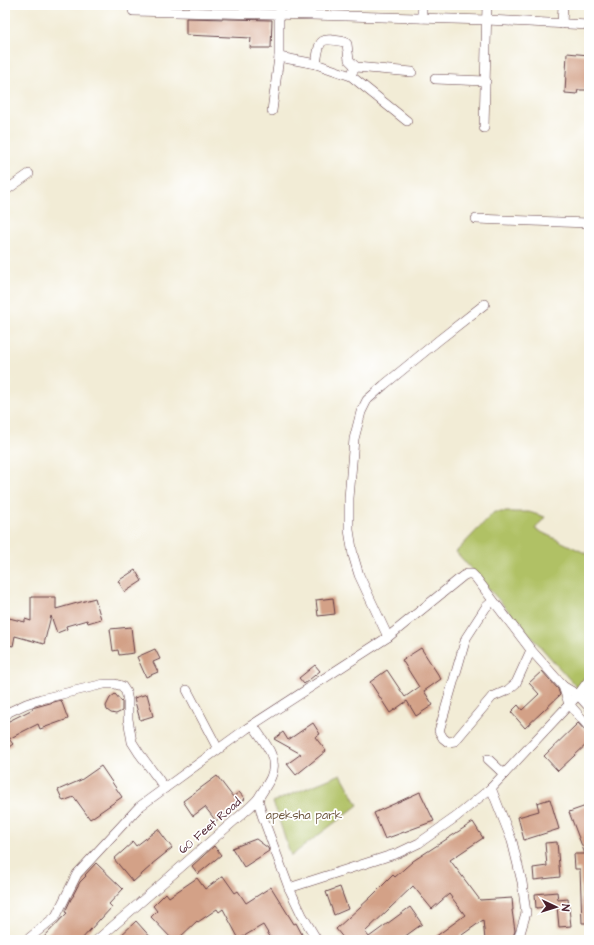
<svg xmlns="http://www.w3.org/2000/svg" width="594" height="945" font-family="'Architects Daughter',sans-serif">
	<rect width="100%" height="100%" fill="#fff"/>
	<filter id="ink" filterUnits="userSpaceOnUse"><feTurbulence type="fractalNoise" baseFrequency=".025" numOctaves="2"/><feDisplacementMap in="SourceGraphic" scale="8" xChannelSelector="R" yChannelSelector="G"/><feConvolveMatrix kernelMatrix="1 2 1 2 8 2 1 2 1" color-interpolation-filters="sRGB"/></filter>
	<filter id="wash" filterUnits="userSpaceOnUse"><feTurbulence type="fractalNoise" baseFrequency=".012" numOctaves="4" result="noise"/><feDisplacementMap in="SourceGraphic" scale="16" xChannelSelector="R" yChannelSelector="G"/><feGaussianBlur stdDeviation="0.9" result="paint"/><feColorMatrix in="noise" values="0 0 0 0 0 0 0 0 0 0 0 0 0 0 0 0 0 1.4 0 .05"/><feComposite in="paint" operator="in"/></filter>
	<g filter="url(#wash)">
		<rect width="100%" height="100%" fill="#f2ecd6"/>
		<g fill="#b0c165" stroke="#7d7048">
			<path d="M494 512H529L545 517 535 529 589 555V675L579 690 473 571 456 552Z"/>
			<path d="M341 774 358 805 291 856 273 802Z"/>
		</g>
		<g id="blocks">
			<g fill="#d3a187">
				<path d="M186 18 272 20 271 48H250L251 38 186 35Z"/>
				<path d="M567 53 589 55V87L587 86V90H578L577 94 565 93Z"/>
				<path d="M135 570 142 581 125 592 118 581Z"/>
				<path d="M31 597H56V609L95 598 101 619 88 623 87 620 66 626 67 629 57 633 51 616 44 644 15 636 13 646 5 644V617L25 622V619L31 621Z"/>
				<path d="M333 598 335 614 318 616 316 600Z"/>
				<path d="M131 627 134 653 119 655 118 650 113 651 110 629Z"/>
				<path d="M421 648 441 679 424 691 433 705 416 716 407 701 390 713 370 682 387 670 405 697 419 687 402 660Z"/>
				<path d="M155 649 160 659 153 662 158 672 146 677 137 657Z"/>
				<path d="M315 665 320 671 304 684 299 678Z"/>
				<path d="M542 671 558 689 560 695 525 728 511 712 518 705 522 710 539 694 529 683Z"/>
				<path d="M115 694 122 702V711L116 714 111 713 107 710 106 706 110 698Z"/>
				<path d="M147 694 153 716 140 720 134 698Z"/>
				<path d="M61 700 68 719 40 729 38 724 22 732 9 739 13 744 5 750V723L33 709 32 708Z"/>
				<path d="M313 723 320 734 315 737 326 751 296 775 287 764 301 754 274 739 283 732 288 740Z"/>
				<path d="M578 723 589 735V742L558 771 544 756Z"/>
				<path d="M101 766 122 797 90 819 74 797 63 801 58 790 81 780Z"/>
				<path d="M217 776 233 797 239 792 245 799 216 821 205 807 193 816 183 801Z"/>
				<path d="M420 792 434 821 385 839 374 813Z"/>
				<path d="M550 799 559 829 524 840 518 817 539 811 537 803Z"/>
				<path d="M589 805V923H582L580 869H575L574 854H585L569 812Z"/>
				<path d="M473 822 483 838 450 860 480 900 512 898 513 910H512L515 931 512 940H485L483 920 455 940H431L465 915 449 894 432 909 413 886 365 932 369 937 410 907 422 924 400 940H345L336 929 371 897 393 875 395 877 413 861Z"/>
				<path d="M158 829 172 848 152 864V865L133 882 114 859 133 842 136 846Z"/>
				<path d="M256 839 268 848 269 851 244 867 232 848Z"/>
				<path d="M557 842 560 877 534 880 533 868 547 866 545 843Z"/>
				<path d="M214 846 221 855 198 874 192 866Z"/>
				<path d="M96 863 123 889 109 904 112 907 100 920V919L81 940H41L67 913 65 912 71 899 74 895H73L80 882 86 876 85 875Z"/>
				<path d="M223 876 235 893 238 891 246 903 271 887 294 924 296 923 305 940H272L263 925 239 939 223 909 219 912 217 909 198 922 197 921 177 940H173L151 917 157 911 153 906 166 893 169 897 197 878 205 889Z"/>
				<path d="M340 887 348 909 334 915 326 892Z"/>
				<path d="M557 892 558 900 568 899 571 926 559 927 557 906 536 908 535 894Z"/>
				<path d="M136 921 153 940H116Z"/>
			</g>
		</g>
	</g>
	<g filter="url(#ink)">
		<use href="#blocks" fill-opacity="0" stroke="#633e45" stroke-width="1"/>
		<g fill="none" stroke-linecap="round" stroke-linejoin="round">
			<g stroke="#633e45" stroke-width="10">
				<g id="minor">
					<path d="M133 11 311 15 487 20 589 25"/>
					<path d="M422 18V5"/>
					<path d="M562 24 563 5"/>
					<path d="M279 57 316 64 351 76 407 121"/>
					<path d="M316 64C320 39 318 37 345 42L347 44 349 60 356 67"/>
					<path d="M353 71 356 67 412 72"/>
					<path d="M435 79 486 81"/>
					<path d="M272 111 279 57V15L281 5"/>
					<path d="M484 128 487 5"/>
					<path d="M5 191 29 174"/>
					<path d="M476 219 589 223"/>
					<path d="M493 601 486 607 466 638 439 731 443 738 448 742 455 741 492 697 508 690 516 683 531 650"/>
					<path d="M388 637 359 575 353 555 349 530V498L354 439 361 412 367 400 384 385 439 340 485 304"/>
					<path d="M563 686 569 704 589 727"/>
					<path d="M187 690 218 749"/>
					<path d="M5 716 9 712 26 704 41 699 104 684H115L122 686 126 692 128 701V719L132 742 139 753 165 788"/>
					<path d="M253 725C262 740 280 757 271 777 268 784 262 792 258 799"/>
					<path d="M488 759 504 774"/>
					<path d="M491 788 512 841 522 882 526 913 518 940"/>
					<path d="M289 888 398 853 419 843 456 817 491 788 578 695 589 680"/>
					<path d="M27 940 56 916 77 874 139 807 246 729 388 637 463 576 467 574H472L476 578 531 650 563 686 578 695 589 707"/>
					<path d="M97 940 250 807 258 799 262 815 289 888 302 915 317 940"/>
				</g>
			</g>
			<use href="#minor" stroke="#fff" stroke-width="9"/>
		</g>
	</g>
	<g text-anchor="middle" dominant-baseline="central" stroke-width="3.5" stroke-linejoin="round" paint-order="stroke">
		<g font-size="12" fill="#6e583f" stroke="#fff">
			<text x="304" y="815">apeksha park</text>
		</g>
		<g font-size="12" fill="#4a1f2b" stroke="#fff">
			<text transform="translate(210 826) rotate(-41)">60 Feet Road</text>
		</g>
	</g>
	<rect width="594" height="945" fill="none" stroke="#fff" stroke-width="20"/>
	<g transform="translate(556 907) rotate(94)" stroke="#ffffff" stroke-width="3" paint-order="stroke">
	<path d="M0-3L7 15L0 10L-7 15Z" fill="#4a1f2b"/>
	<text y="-6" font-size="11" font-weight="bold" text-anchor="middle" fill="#4a1f2b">N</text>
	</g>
</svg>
